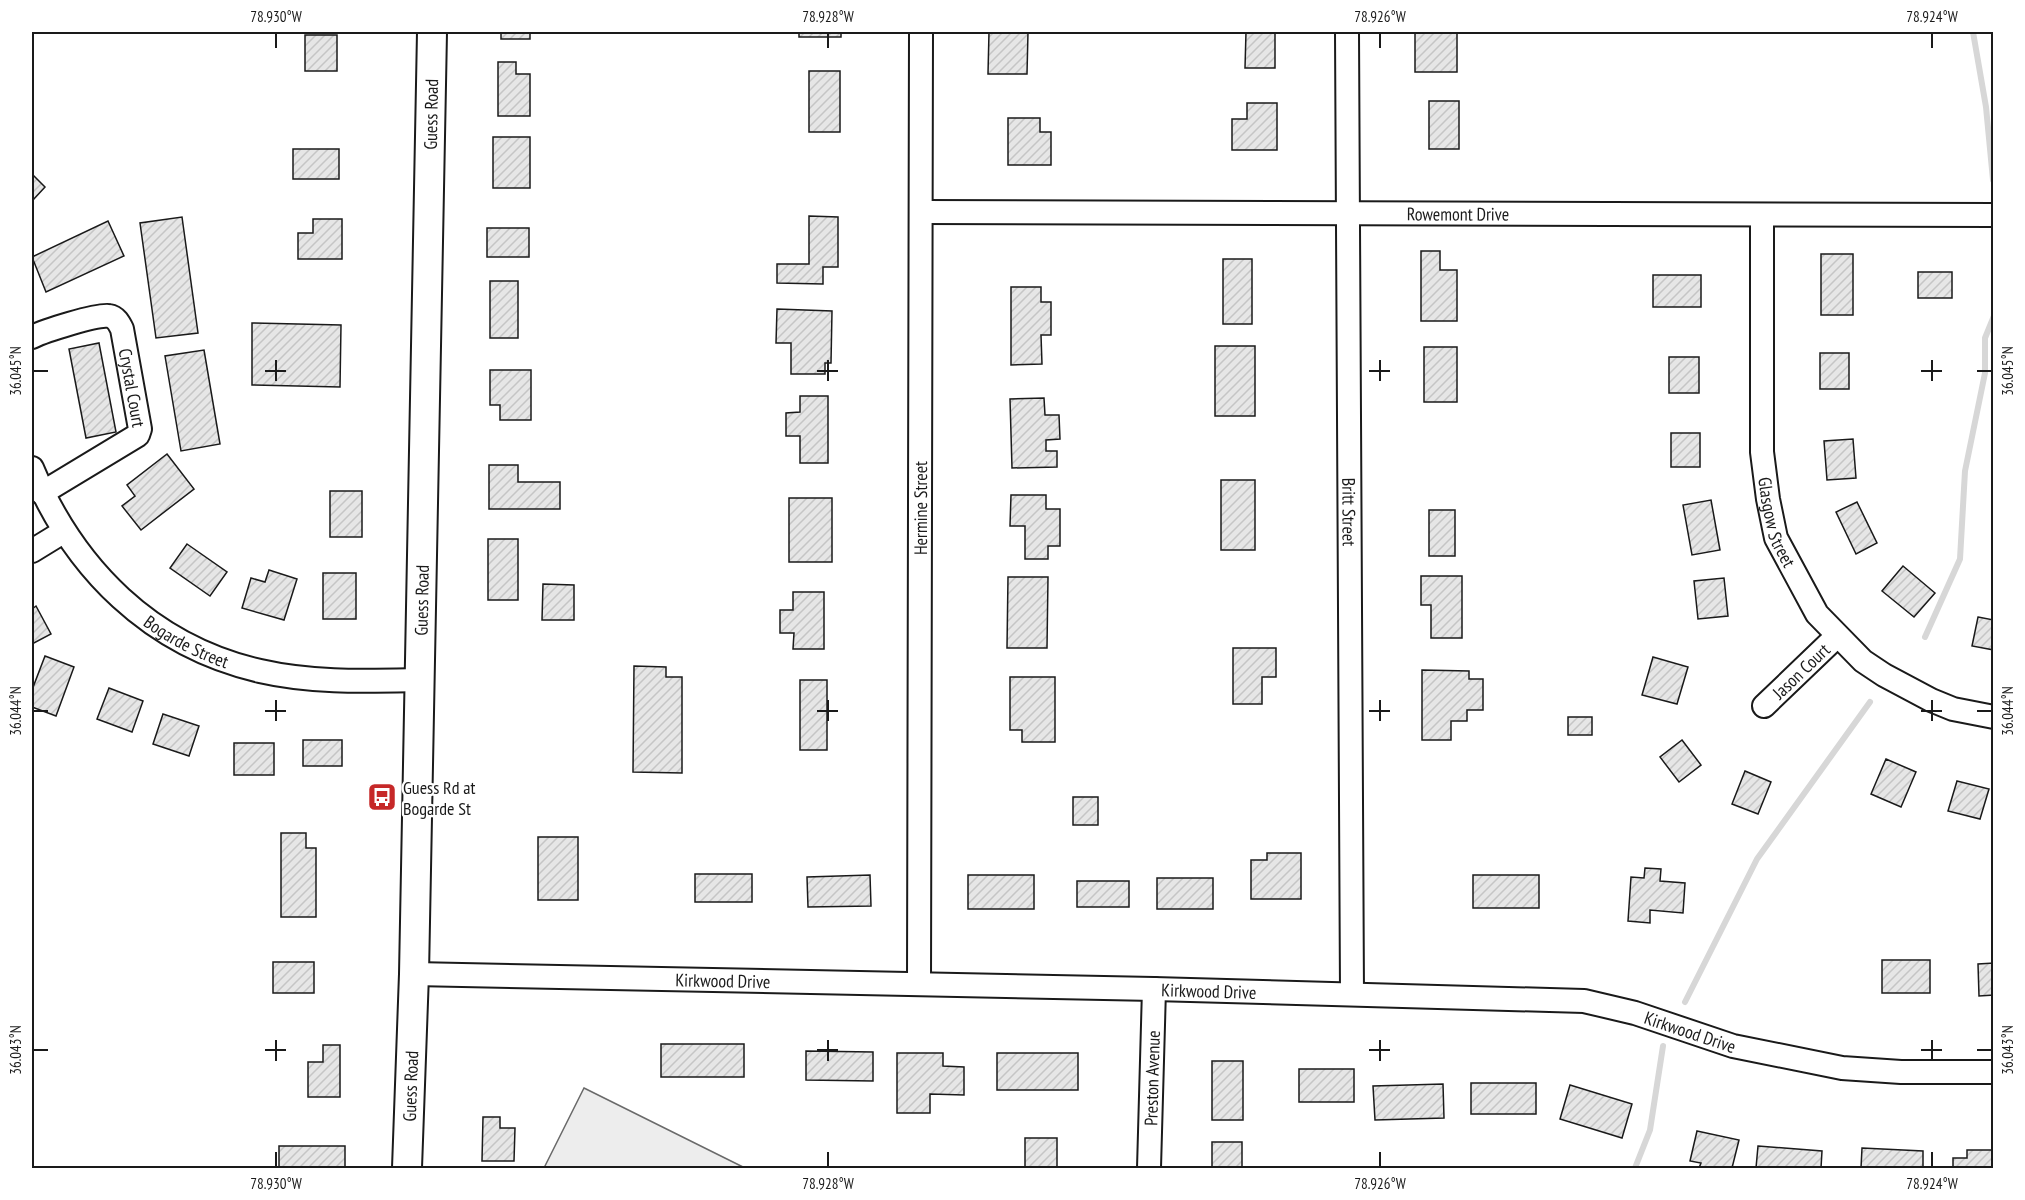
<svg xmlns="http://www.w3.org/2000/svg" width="2025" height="1200" font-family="'PT Sans Narrow',sans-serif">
	<defs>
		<pattern id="building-hatch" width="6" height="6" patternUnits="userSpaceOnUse" patternTransform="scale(1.5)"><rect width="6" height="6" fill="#e6e6e6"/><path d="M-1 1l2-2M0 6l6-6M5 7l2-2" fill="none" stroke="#c5c5c5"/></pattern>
	</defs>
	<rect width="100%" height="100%" fill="#fff"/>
	<path fill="#ededed" stroke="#6a6a6a" stroke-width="1.5" d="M584 1088 745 1168H544Z"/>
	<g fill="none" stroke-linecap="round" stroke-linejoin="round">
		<g stroke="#d7d7d7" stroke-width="6">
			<path d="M1973 32 1986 107 1993 180"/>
			<path d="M1925 637 1960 559 1965 471 1985 373V338L1994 316"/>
			<path d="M1685 1002 1757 859 1870 702"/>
			<path d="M1635 1168 1650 1130 1663 1046"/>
		</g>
	</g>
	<g fill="url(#building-hatch)" stroke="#1a1a1a" stroke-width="1.5">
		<rect x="501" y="32" width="29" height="7"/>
		<rect x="799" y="32" width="42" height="5"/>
		<path d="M989 32H1028L1027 74H988Z"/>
		<path d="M1246 32H1275V68H1245Z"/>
		<rect x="1415" y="32" width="42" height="40"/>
		<rect x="305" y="35" width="32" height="36"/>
		<path d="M498 62H516V74H530V116H498Z"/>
		<rect x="809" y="71" width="31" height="61"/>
		<rect x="1429" y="101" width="30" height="48"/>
		<path d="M1247 103H1277V150H1232V119H1247Z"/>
		<path d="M1008 118H1040V132H1051V165H1008Z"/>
		<rect x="493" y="137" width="37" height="51"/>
		<rect x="293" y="149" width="46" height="30"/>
		<path d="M32 174 45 187 32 201Z"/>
		<path d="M809 216 838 217V267H823V284L777 283V264H809Z"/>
		<path d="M182 217 198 333 156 338 140 223Z"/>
		<path d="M313 219H342V259H298V233H313Z"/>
		<path d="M108 221 124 256 46 292 32 257Z"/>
		<rect x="487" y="228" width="42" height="29"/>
		<path d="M1421 251H1440V270H1457V321H1421Z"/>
		<rect x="1821" y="254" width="32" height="61"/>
		<rect x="1223" y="259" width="29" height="65"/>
		<rect x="1918" y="272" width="34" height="26"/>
		<rect x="1653" y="275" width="48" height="32"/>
		<rect x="490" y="281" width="28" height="57"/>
		<path d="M1011 287H1041V302H1051V335H1041L1042 364 1011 365Z"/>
		<path d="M777 309 832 311 831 363H825V374H791V343H776Z"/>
		<path d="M252 323 341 325 340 387 252 385Z"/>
		<path d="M99 343 116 432 86 438 69 349Z"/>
		<rect x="1215" y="346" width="40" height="70"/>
		<rect x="1424" y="347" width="33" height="55"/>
		<path d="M204 350 220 444 181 451 165 356Z"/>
		<rect x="1820" y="353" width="29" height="36"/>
		<rect x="1669" y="357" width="30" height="36"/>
		<path d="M490 370H531V420H500V405H490Z"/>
		<path d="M800 396H828V463H800V436H786V413L800 412Z"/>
		<path d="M1044 398 1045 415H1059L1060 439 1046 440V451H1057V467L1012 468 1010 399Z"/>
		<rect x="1671" y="433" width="29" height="34"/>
		<path d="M1853 439 1856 478 1827 480 1824 441Z"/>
		<path d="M167 454 194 489 141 530 122 506 135 496 127 485Z"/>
		<path d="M489 465H518V482H560V509H489Z"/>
		<rect x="1221" y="480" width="34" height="70"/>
		<rect x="330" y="491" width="32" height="46"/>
		<path d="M1011 495H1046V509H1060V546H1048V559H1025V526H1010Z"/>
		<rect x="789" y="498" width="43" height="64"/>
		<path d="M1711 500 1720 550 1692 555 1683 505Z"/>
		<path d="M1857 502 1877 543 1856 554 1836 512Z"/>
		<rect x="1429" y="510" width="26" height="46"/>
		<rect x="488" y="539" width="30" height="61"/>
		<path d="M187 544 227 572 210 596 170 568Z"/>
		<path d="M1903 566 1935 593 1914 617 1882 591Z"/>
		<path d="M269 570 297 579 284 620 242 608 251 578 265 582Z"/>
		<rect x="323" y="573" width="33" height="46"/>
		<path d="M1421 576H1462V638H1431V605H1421Z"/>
		<path d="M1008 577H1048L1047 648H1007Z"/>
		<path d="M1724 578 1728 616 1698 619 1694 581Z"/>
		<path d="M543 584 574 585V620H542Z"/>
		<path d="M793 592H824V649H793L794 633H780V610H793Z"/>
		<path d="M36 606 51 634 32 644V609Z"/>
		<path d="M1978 617 1994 620V650L1972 646Z"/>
		<path d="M1233 648H1276V677H1262V704H1233Z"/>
		<path d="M45 656 74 667 56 716 32 707V690Z"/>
		<path d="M1653 657 1688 667 1677 704 1642 695Z"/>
		<path d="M634 666 666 667V677H682V773L633 772Z"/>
		<path d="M1422 670 1469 671V679H1483V710H1467V721H1451V740H1422Z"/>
		<path d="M1010 677H1055V742H1022V730H1010Z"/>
		<rect x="800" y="680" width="27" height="70"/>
		<path d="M109 688 143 701 132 732 97 719Z"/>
		<path d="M163 714 199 726 189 756 153 744Z"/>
		<rect x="1568" y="717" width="24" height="18"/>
		<rect x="303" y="740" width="39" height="26"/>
		<path d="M1682 740 1701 765 1679 782 1660 757Z"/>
		<rect x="234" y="743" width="40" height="32"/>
		<path d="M1886 759 1916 772 1901 807 1871 794Z"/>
		<path d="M1745 771 1771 782 1758 814 1732 804Z"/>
		<path d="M1957 781 1989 789 1980 819 1948 811Z"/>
		<rect x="1073" y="797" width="25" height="28"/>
		<path d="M281 833H306V848H316V917H281Z"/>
		<rect x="538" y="837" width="40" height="63"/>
		<path d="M1267 853H1301V899H1251V860H1267Z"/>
		<path d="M1645 868 1661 869 1660 881 1685 883 1683 913 1650 910V923L1628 921 1631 877 1644 878Z"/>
		<rect x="695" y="874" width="57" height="28"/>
		<path d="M870 875 871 906 808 907 807 877Z"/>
		<rect x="968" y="875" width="66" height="34"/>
		<rect x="1473" y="875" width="66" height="33"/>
		<rect x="1157" y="878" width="56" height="31"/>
		<rect x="1077" y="881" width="52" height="26"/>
		<rect x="1882" y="960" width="48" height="33"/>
		<rect x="273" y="962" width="41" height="31"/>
		<path d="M1994 963V995L1979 996 1978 964Z"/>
		<rect x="661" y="1044" width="83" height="33"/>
		<path d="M323 1045H340V1097H308V1062H323Z"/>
		<path d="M806 1051 873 1052V1081L806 1080Z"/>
		<path d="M897 1053H943V1066L964 1067V1095L930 1094V1113H897Z"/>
		<rect x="997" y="1053" width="81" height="37"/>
		<rect x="1212" y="1061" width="31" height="59"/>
		<rect x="1299" y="1069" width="55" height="33"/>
		<rect x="1471" y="1083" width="65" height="31"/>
		<path d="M1443 1084 1444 1118 1375 1120 1373 1086Z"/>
		<path d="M1570 1085 1632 1104 1622 1138 1560 1119Z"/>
		<path d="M483 1117H500V1128H515L514 1161H482Z"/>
		<path d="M1697 1131 1739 1140 1732 1168H1699L1701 1163 1690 1161Z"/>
		<rect x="1025" y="1138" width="32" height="30"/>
		<rect x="1212" y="1142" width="30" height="26"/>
		<rect x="279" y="1146" width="66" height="22"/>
		<path d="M1758 1146 1822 1151 1821 1168H1756Z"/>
		<path d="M1862 1148 1923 1151V1168H1861Z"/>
		<path d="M1967 1150H1994V1168H1953V1158H1967Z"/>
	</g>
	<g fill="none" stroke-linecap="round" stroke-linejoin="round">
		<g stroke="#1a1a1a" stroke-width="26">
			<g id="minor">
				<path id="s1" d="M1347 32 1352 993"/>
				<path id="s2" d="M921 212 1994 215"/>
				<path id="s3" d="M1762 215V452L1768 499 1776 538 1817 614 1863 661 1884 675 1931 700 1953 709 1994 717"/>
				<path id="s4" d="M32 337C44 331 97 314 109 316 116 317 119 323 122 329L140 429 138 435 42 493"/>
				<path id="s5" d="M32 468C74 569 151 646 260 671 312 683 366 681 419 680"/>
				<path d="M32 551 63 532"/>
				<path id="s6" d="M1764 706 1837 636"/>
				<path id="s7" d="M414 974 1154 989 1584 1001 1635 1013 1733 1046 1842 1068 1901 1072H1994"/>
				<path id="s8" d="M919 984 921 32"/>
				<path id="s9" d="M1149 1168 1154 989"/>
			</g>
		</g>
		<g stroke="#1a1a1a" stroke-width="32">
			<g id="major">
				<path id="s10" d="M407 1168 414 974 432 32"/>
			</g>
		</g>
		<use href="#minor" stroke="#fff" stroke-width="22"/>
		<use href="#major" stroke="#fff" stroke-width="28"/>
	</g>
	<path fill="none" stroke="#1a1a1a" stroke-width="2" d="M276 33V48M828 33V48M1380 33V48M1932 33V48M276 360V381M828 360V381M1380 360V381M1932 360V381M33 371H48M265 371H286M817 371H838M1369 371H1390M1921 371H1942M1977 371H1992M276 700V721M828 700V721M1380 700V721M1932 700V721M33 711H48M265 711H286M817 711H838M1369 711H1390M1921 711H1942M1977 711H1992M276 1040V1061M828 1040V1061M1380 1040V1061M1932 1040V1061M33 1050H48M265 1050H286M817 1050H838M1369 1050H1390M1921 1050H1942M1977 1050H1992M276 1152V1167M828 1152V1167M1380 1152V1167M1932 1152V1167"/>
	<defs>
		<g id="bus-square" transform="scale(1.5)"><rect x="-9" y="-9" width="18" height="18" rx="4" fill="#c62828" stroke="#fff"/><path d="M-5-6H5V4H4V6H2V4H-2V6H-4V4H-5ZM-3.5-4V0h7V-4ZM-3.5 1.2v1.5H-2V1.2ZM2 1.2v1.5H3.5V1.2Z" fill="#fff"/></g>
	</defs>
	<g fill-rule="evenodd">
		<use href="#bus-square" x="382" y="797"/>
	</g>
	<g text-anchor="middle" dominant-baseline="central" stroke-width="4.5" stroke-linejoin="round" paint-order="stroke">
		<g font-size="18" fill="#1a1a1a" stroke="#fff">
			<text stroke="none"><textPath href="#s10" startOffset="1054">Guess Road</textPath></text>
			<text stroke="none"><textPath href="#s2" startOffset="537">Rowemont Drive</textPath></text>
			<text stroke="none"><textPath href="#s4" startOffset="159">Crystal Court</textPath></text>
			<text stroke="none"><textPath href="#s8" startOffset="476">Hermine Street</textPath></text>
			<text stroke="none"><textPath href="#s1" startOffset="480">Britt Street</textPath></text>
			<text stroke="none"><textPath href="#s3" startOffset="309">Glasgow Street</textPath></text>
			<text stroke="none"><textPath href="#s10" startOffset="568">Guess Road</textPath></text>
			<text stroke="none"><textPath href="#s5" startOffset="238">Bogarde Street</textPath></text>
			<text stroke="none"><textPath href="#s6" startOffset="51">Jason Court</textPath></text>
			<text stroke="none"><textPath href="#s7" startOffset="309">Kirkwood Drive</textPath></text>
			<text stroke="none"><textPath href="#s7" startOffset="795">Kirkwood Drive</textPath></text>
			<text stroke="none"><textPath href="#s7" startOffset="1281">Kirkwood Drive</textPath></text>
			<text stroke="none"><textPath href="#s9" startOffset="90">Preston Avenue</textPath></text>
			<text stroke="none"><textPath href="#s10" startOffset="82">Guess Road</textPath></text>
		</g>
		<g font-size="18" fill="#1a1a1a" stroke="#fff" text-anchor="start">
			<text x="403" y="787">Guess Rd at<tspan x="403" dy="21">Bogarde St</tspan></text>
		</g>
	</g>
	<rect width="2025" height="1200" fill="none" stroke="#ffffff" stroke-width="66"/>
	<rect x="33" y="33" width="1959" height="1134" fill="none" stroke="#1a1a1a" stroke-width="2"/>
	<g font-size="15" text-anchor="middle" fill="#1a1a1a">
		<text x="276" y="22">78.930°W</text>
		<text x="828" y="22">78.928°W</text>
		<text x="1380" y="22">78.926°W</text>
		<text x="1932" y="22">78.924°W</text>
		<text transform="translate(16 371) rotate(-90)" y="5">36.045°N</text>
		<text transform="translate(2008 371) rotate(-90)" y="5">36.045°N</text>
		<text transform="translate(16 711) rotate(-90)" y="5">36.044°N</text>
		<text transform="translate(2008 711) rotate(-90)" y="5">36.044°N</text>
		<text transform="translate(16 1050) rotate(-90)" y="5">36.043°N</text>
		<text transform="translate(2008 1050) rotate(-90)" y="5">36.043°N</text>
		<text x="276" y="1189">78.930°W</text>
		<text x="828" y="1189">78.928°W</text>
		<text x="1380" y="1189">78.926°W</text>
		<text x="1932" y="1189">78.924°W</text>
	</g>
</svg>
